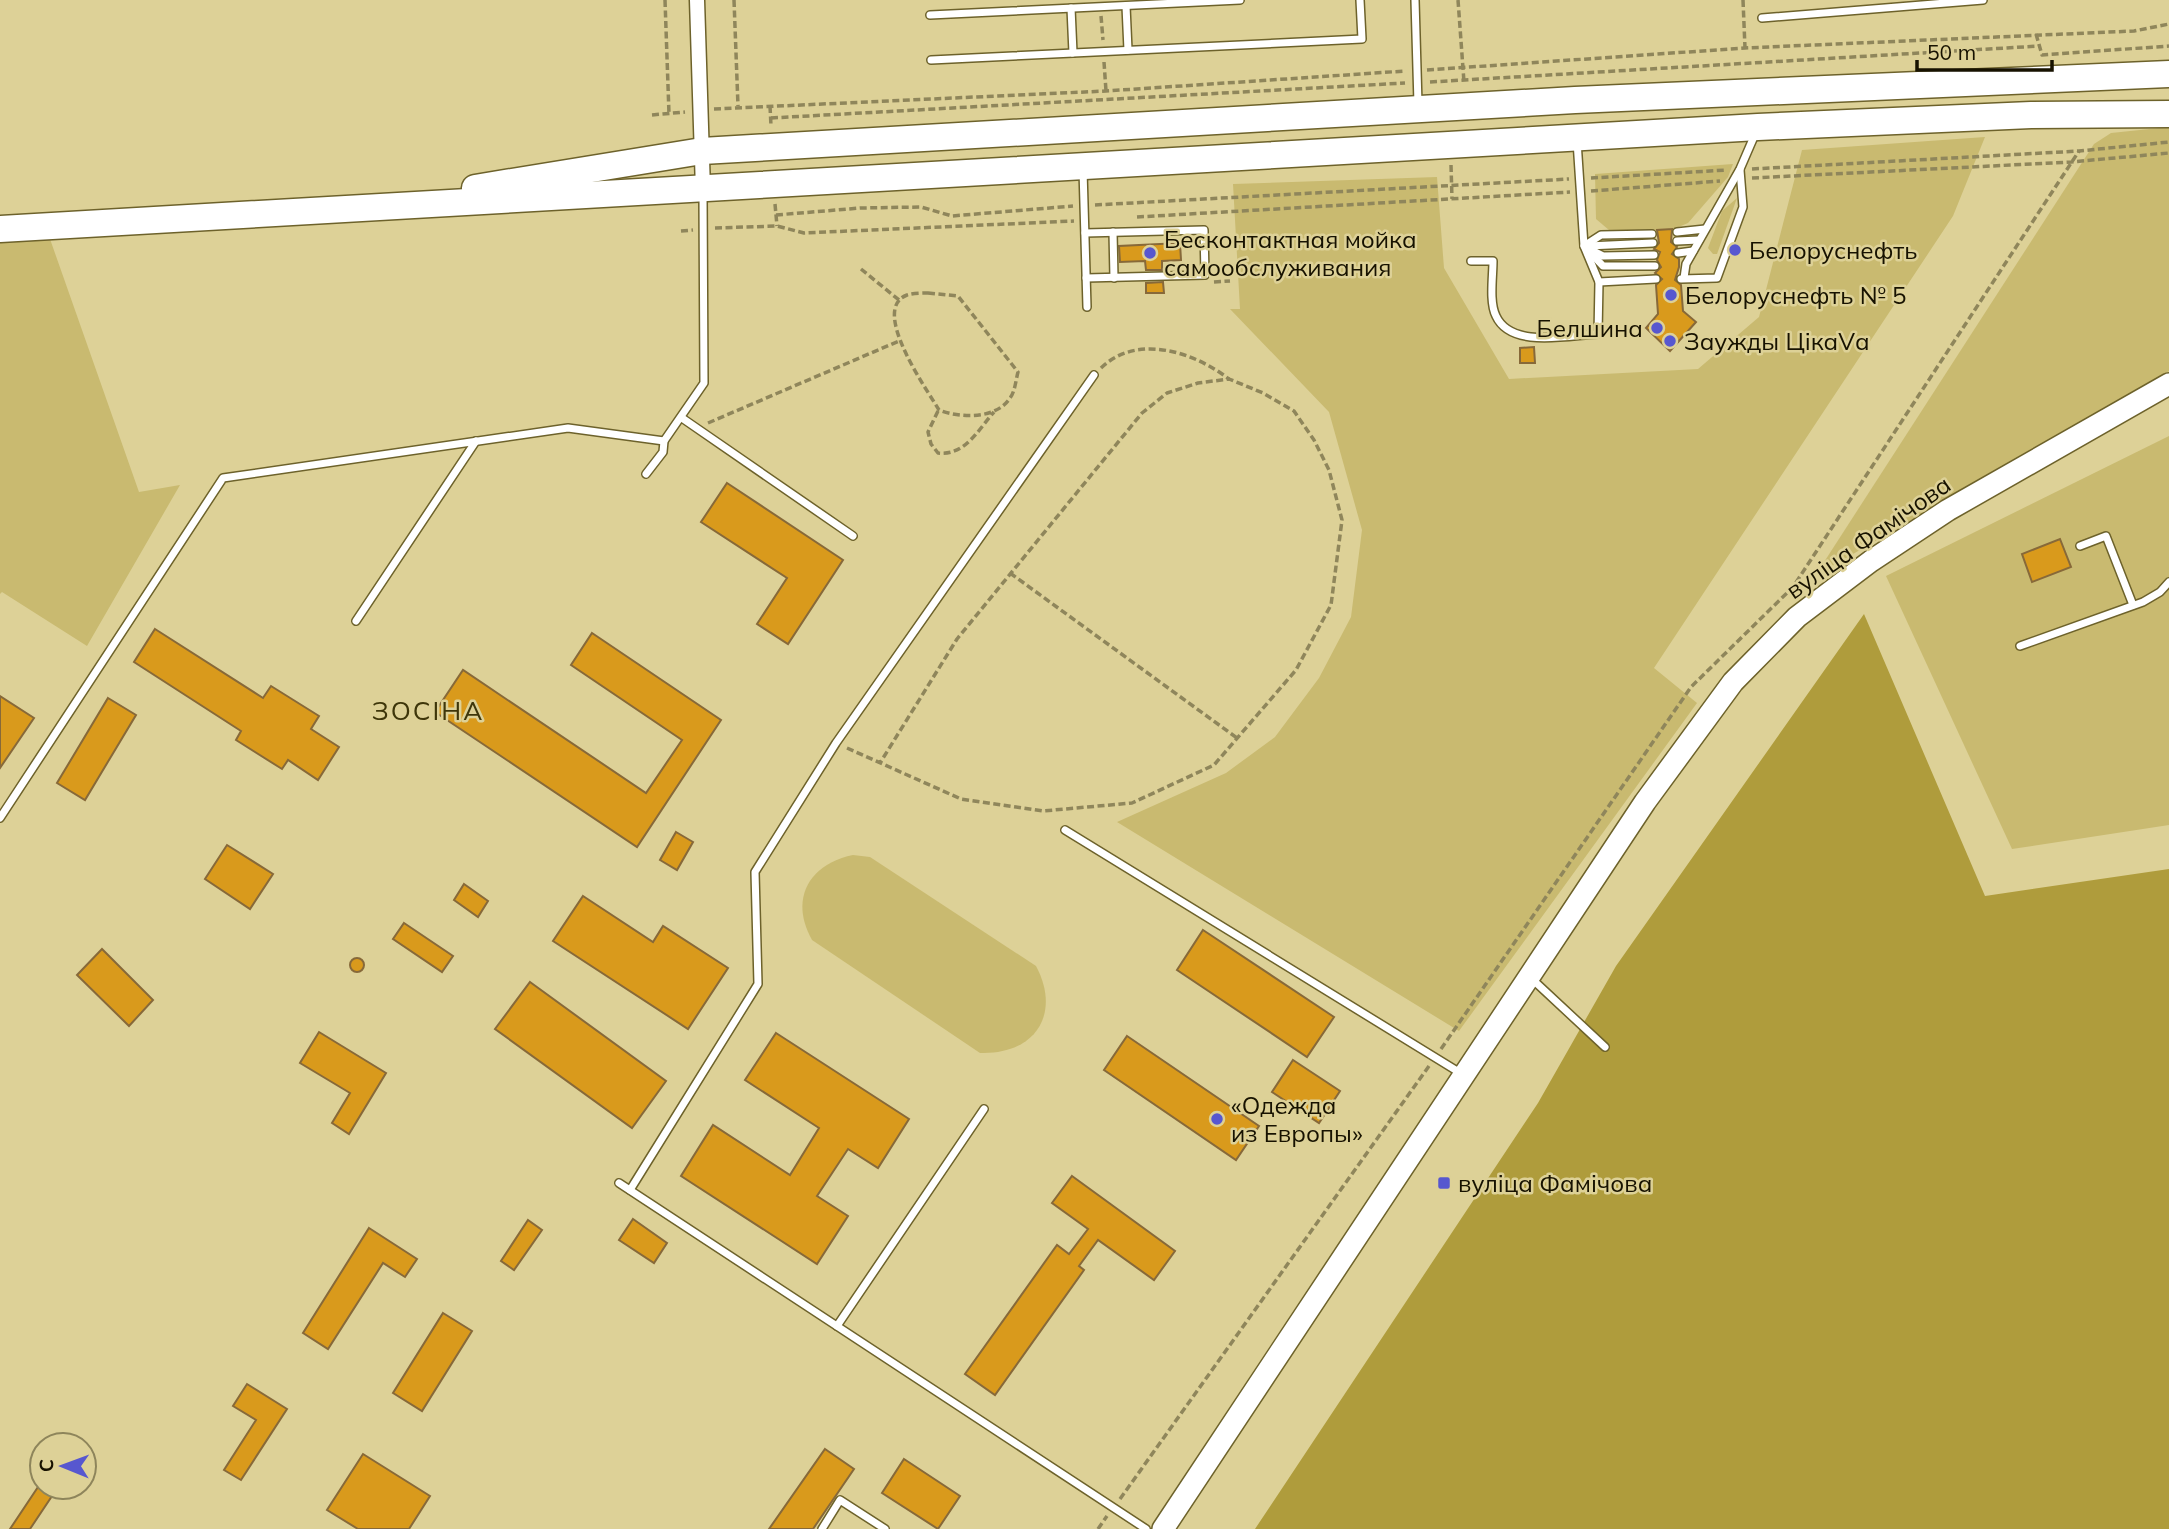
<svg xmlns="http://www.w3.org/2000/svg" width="2169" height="1529" font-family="Mulish,sans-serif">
	<rect width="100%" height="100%" fill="#ddd197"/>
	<g fill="#c9ba70">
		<path d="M2169 127V371L1815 576 2094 144 2111 133Z"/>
		<path d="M1985 137 1953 216 1654 668 1697 703 1459 1031 1117 822 1226 773 1275 737 1319 678 1351 617 1362 530 1329 412 1230 309H1240L1233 184 1437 177 1444 268 1509 379 1698 369 1759 317 1802 150Z"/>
		<path d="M1733 164 1728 177 1688 223 1676 228 1652 231 1609 230 1596 219 1595 174Z"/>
		<path d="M1737 198 1717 254H1713L1708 248 1722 211Z"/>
		<path d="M50 239 139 492 180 485 87 646 2 592 0 594V242Z"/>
		<path d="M2169 436V825L2012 849 1886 576Z"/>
		<path d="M853 855 870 857 1036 966C1062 1015 1034 1055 980 1053L812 940C789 899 809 864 853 855Z"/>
	</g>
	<path fill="#af9c3c" d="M1864 614 1985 896 2169 869V1529H1255L1538 1103 1616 966Z"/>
	<g fill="#d99a1c" stroke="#876939" stroke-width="2">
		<path d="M1672 229 1671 242 1677 247 1672 254 1679 259V267L1675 280 1681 285 1683 311 1696 322 1670 351 1646 328 1658 314 1656 285 1662 279 1655 273 1661 267 1657 260 1660 252 1654 249 1659 243 1657 230Z"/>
		<path d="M1180 243 1181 260 1162 261V270H1146L1145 261 1120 262 1119 246Z"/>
		<path d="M1163 282 1164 293H1146V283Z"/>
		<path d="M1534 347 1535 363H1520V348Z"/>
		<path d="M727 483 843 560 788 644 757 624 787 578 701 522Z"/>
		<path d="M2060 539 2071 567 2032 582 2022 554Z"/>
		<path d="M155 629 263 698 271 686 319 716 311 729 339 747 318 780 288 760 282 769 236 740 241 731 134 662Z"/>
		<path d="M592 633 721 720 637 847 435 712 463 670 646 793 682 740 571 665Z"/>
		<path d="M0 696 34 718 0 768Z"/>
		<path d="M108 698 136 715 85 800 57 783Z"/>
		<path d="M676 832 693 842 677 870 660 860Z"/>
		<path d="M227 845 273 874 250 909 205 879Z"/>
		<path d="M464 884 488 901 478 917 454 900Z"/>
		<path d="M583 896 653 942 663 926 728 968 688 1029 553 941Z"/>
		<path d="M404 923 453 956 442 972 393 939Z"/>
		<path d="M1203 930 1334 1017 1307 1057 1177 970Z"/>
		<path d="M102 949 153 1000 129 1026 77 975Z"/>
		<circle cx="357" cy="965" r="7"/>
		<path d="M530 982 666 1081 632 1128 495 1029Z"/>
		<path d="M319 1032 386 1073 349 1134 332 1123 350 1093 300 1063Z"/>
		<path d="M776 1033 909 1119 878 1168 848 1149 817 1196 848 1216 817 1264 681 1176 713 1125 790 1175 819 1128 745 1080Z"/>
		<path d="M1127 1036 1259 1126 1236 1160 1104 1070Z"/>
		<path d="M1293 1060 1340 1091 1319 1123 1272 1092Z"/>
		<path d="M1072 1176 1175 1251 1154 1280 1098 1240 1079 1266 1084 1270 995 1395 965 1374 1057 1245 1069 1254 1088 1229 1052 1203Z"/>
		<path d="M633 1219 667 1243 654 1263 619 1240Z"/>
		<path d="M528 1220 542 1230 514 1270 501 1261Z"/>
		<path d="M369 1228 417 1259 405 1277 383 1263 328 1349 303 1333Z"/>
		<path d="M443 1313 472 1331 422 1411 393 1393Z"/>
		<path d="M247 1384 287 1409 241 1480 224 1470 256 1420 233 1406Z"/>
		<path d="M825 1449 854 1469 813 1529H769Z"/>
		<path d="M363 1454 430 1496 409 1529H358L327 1510Z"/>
		<path d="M904 1459 960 1496 938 1529 882 1493Z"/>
		<path d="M38 1487H58L30 1529H10Z"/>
	</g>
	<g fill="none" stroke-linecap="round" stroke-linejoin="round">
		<g stroke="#6d622b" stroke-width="10">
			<g id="lane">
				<path d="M1415 0 1418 104"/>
				<path d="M1126 6 1128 50"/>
				<path d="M1071 8 1073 53"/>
				<path d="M930 15 1240 0"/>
				<path d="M1762 18 1983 0"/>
				<path d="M931 60 1362 39 1360 0"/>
				<path d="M1577 141 1584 246 1599 282 1656 279"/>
				<path d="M1083 170 1087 307"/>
				<path d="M1113 232 1114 278"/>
				<path d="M1677 232 1705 229"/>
				<path d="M1085 233 1204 230 1205 275 1086 278"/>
				<path d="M1677 241 1699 240"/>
				<path d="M1584 246 1601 235 1652 234"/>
				<path d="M1588 246 1653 243"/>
				<path d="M1587 249 1603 266H1655"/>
				<path d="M1591 250 1603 256 1654 255"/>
				<path d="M1678 253 1693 251"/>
				<path d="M1471 261H1493C1493 277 1489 302 1496 316 1511 349 1569 335 1598 334L1599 282"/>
				<path d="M1684 278 1686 264 1740 169 1756 132"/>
				<path d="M1681 279 1717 278 1743 207 1740 170"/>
				<path d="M682 418 853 536"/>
				<path d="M646 474 663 452 664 441 704 383 703 194"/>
				<path d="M2080 546 2106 536 2133 605"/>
				<path d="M356 621 476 441"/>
				<path d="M2020 646 2143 602 2160 592 2169 582"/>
				<path d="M0 818 223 478 568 428 664 441"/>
				<path d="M1065 830 1462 1074"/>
				<path d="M1532 979 1605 1047"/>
				<path d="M619 1183 1146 1529"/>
				<path d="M630 1190 758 984 755 872 836 743 1094 375"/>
				<path d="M837 1326 984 1109"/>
				<path d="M822 1529 840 1500 885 1529"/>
			</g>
		</g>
		<g stroke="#6d622b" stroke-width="17">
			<path id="street" d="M697 0 703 190"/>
		</g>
		<g stroke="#6d622b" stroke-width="24">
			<path id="secondary" d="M1163 1529 1645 802 1733 682 1797 617 1871 561 1948 510 2169 384"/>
		</g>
		<g stroke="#6d622b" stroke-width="29">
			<g id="highway">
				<path d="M475 188 702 151 1575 100 2169 74"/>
				<path d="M0 229 1758 127 2031 115 2169 114"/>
			</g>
		</g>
		<g stroke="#8f865b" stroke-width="3.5" stroke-dasharray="7 3.5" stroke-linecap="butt">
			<path d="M665 0 669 114"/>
			<path d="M734 0 738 106"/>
			<path d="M1458 0 1464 82"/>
			<path d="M1743 0 1745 48"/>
			<path d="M1101 16 1103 40"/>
			<path d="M2036 34 2042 55 2169 46"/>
			<path d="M1104 62 1106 91"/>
			<path d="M1427 70 1745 48 2134 31 2169 24"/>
			<path d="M1430 82 2039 46"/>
			<path d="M770 106 771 126"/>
			<path d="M714 109 1106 91 1405 71"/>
			<path d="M652 115 685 112"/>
			<path d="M771 118 1405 83"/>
			<path d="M1451 165 1452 199"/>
			<path d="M1752 169 2079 151 2169 142"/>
			<path d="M1591 178 1727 170"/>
			<path d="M1752 178 2071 162 2169 153"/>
			<path d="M1591 191 1720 181"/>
			<path d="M775 204 777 226"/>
			<path d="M1095 205 1569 179"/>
			<path d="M776 215 860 208 921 207 952 216 1073 206"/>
			<path d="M1137 217 1570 192"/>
			<path d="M715 228 777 226 804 233 1074 221"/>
			<path d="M681 231 693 230"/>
			<path d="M861 269 899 300"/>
			<path d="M1214 282 1230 281"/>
			<path d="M928 293 958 296 1018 372C1016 379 1015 392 1010 398 996 420 959 418 939 410 928 391 869 309 907 295 913 293 922 293 928 293Z"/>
			<path d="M1101 368C1137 333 1194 352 1229 379"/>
			<path d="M938 411 928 432 931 444 938 453C965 456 978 430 994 412"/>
			<path d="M708 423 899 341"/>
			<path d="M1010 573 1237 738"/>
			<path d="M847 748 961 799 1043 811 1132 803 1214 765 1296 670 1331 605 1342 520 1329 470 1314 440 1294 411 1263 393 1229 379 1198 383 1167 393 1142 413 957 639 880 763"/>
			<path d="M1441 1049 1691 687 1793 587 2079 151"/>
			<path d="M1120 1499 1429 1066"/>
			<path d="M1098 1529 1107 1516"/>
		</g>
		<use href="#lane" stroke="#fff" stroke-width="7"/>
		<use href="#street" stroke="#fff" stroke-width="14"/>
		<use href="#secondary" stroke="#fff" stroke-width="21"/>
		<use href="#highway" stroke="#fff" stroke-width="26"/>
	</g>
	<g fill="#5757cf" stroke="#ddd197" stroke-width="2.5">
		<circle cx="1735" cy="250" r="7"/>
		<circle cx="1150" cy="253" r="7"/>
		<circle cx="1671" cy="295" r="7"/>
		<circle cx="1657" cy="328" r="7"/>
		<circle cx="1670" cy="341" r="7"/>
		<circle cx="1217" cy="1119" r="7"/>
		<rect x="1437" y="1176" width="14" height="14" rx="3.5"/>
	</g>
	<g text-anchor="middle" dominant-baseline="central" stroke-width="5" stroke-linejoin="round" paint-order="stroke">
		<g font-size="24" fill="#171200" stroke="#ddd197" text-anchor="start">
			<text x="1164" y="239">Бесконтактная мойка<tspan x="1164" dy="28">самообслуживания</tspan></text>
			<text x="1749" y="250">Белоруснефть</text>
			<text x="1685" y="295">Белоруснефть № 5</text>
			<text x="1643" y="328" text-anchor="end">Белшина</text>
			<text x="1684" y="341">Заужды ЦікаVа</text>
			<text x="1231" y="1105">«Одежда<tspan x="1231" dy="28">из Европы»</tspan></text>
			<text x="1458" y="1183">вуліца Фамічова</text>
		</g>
		<g font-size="24" fill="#171200" stroke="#ddd197">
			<text transform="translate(1868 537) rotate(-35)">вуліца Фамічова</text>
		</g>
		<g font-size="26" letter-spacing="2" fill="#3e360a" stroke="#ddd197">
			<text x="428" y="710">ЗОСІНА</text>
		</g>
	</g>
	<g transform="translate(63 1466) rotate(271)"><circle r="33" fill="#ddd197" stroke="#8e855b" stroke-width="2"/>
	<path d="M0-5L12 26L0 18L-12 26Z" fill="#5757cf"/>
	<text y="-10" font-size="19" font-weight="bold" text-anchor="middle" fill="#171200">С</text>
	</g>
	<path d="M1917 60v10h135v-10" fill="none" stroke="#171200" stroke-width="3.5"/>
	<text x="1927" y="60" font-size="21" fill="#171200" stroke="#ddd197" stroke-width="5" paint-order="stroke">50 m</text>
</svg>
